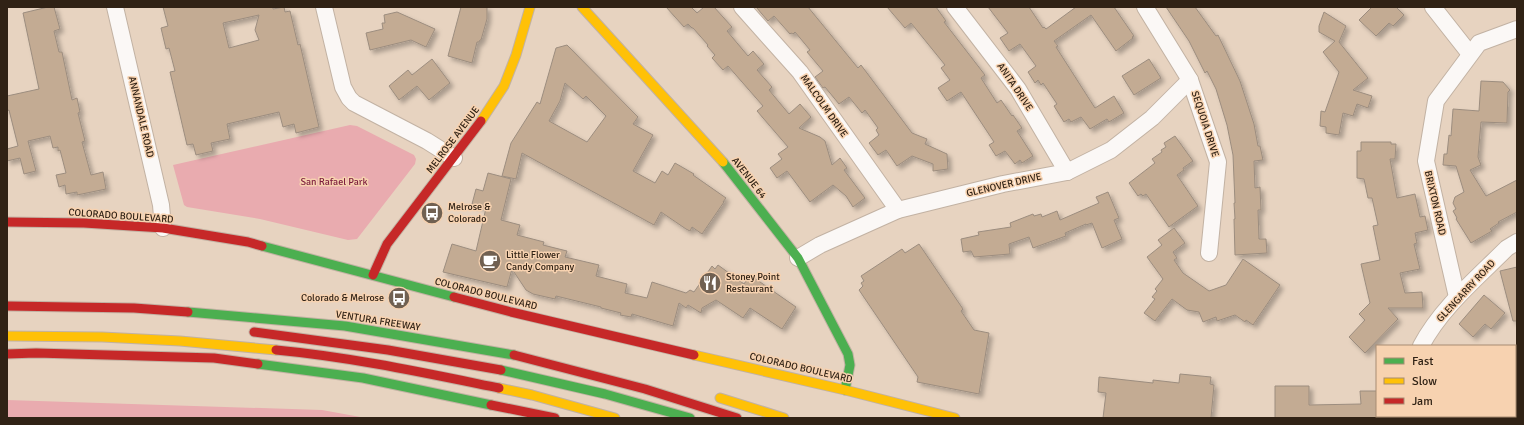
<svg xmlns="http://www.w3.org/2000/svg" width="1524" height="425" font-family="Signika,sans-serif">
	<defs>
		<filter id="shadow"><feDropShadow dx="3.5" dy="3.5" stdDeviation="2" flood-color="#0004"/></filter>
	</defs>
	<rect width="100%" height="100%" fill="#e7d3c0"/>
	<g fill="#e9abaf">
		<path d="M350 125 357 126 414 155 416 159 415 164 357 239 348 240 260 219 187 207 184 205 173 165Z"/>
		<path d="M7 400 322 410 366 418H7Z"/>
	</g>
	<g fill="#c3ab93" stroke="#9c8d7f" fill-rule="evenodd" filter="url(#shadow)">
		<path d="M48 7H54L60 29 54 31 59 52H62L72 100 77 98 80 112 78 113 85 141 82 142 91 175 103 172 106 189 77 195V192L66 194 65 185 59 187 56 175 66 173 60 150 58 151V147L53 148 50 136 28 141 36 171 24 174 20 158 7 161V149L18 146 9 110 7 111V96L39 89 23 13Z"/>
		<path d="M163 7H273V9L284 7 285 12 290 11 298 45 300 44 319 127 296 133 294 124 283 127 279 112 227 124 230 139 211 143 213 151 196 155 193 144 187 145 183 128 170 72 175 71 169 48 166 49 161 28 168 26ZM259 15 255 30 259 40 229 48 223 23Z"/>
		<path d="M461 7H487V19L481 40H480L479 42H477L472 63 448 56Z"/>
		<path d="M666 7H691L697 13 704 7H714L732 27 727 31 748 56 753 51 764 64 757 70 772 87 769 90 789 114 800 104 811 117 799 128 820 137 825 141 832 165 840 158 847 168 844 170 865 198 853 207 846 196 833 185 810 202 787 171 777 178 770 168 782 159 778 154 788 147 757 111 763 106 728 66 723 70 712 58 715 55 707 46 708 45 693 28H692L688 24 684 27Z"/>
		<path d="M756 7H808L858 68 861 65 912 133 927 139 925 144 947 154 948 169 933 171V164L912 156 897 166 886 150 878 155 869 143 879 135 876 130 878 128 865 110 862 113 849 97 839 104 825 87 823 88 815 77 823 71 807 52 810 50 795 32 793 34 791 33 790 34 774 16 768 21Z"/>
		<path d="M887 7H936L946 21 944 22 985 75 981 78 997 103 1001 100 1012 116 1013 115 1022 128 1017 131 1033 156 1022 163 1020 160 1015 164 1005 151 996 156 989 145 994 142 961 92 947 101 938 88 950 80 941 68 945 65 911 23 905 28Z"/>
		<path d="M988 7H1029L1043 28 1044 27 1046 29 1076 7H1114L1134 36 1132 37 1133 38 1116 51 1091 15 1054 41 1058 46 1056 47 1095 108 1114 96 1124 113 1109 122 1107 119 1090 129 1081 117 1071 122 1069 119 1064 122 1054 106 1057 104 1043 83 1041 85 1038 80 1035 83 1028 72 1036 66 1020 44 1009 51 1000 38 1008 33Z"/>
		<path d="M1166 7H1195L1216 36 1218 35 1240 81 1254 124 1258 146H1260L1263 160 1254 161 1255 188 1260 187 1261 210H1258L1259 239H1266L1267 253 1235 255 1234 219H1235L1234 203H1235L1233 155 1227 125 1216 89 1207 71 1205 73 1189 41Z"/>
		<path d="M1372 7H1396L1404 15 1393 26 1389 23 1376 36 1359 20Z"/>
		<path d="M397 12 435 29 426 47 411 40 370 50 366 33 383 29 382 23H385L384 15Z"/>
		<path d="M1324 12 1346 26 1339 42 1368 78 1353 90 1372 96 1368 108 1357 104 1353 116 1343 113 1339 135 1326 133V127L1320 126 1321 111 1325 112 1339 72 1323 52 1335 41 1319 32V26Z"/>
		<path d="M567 45 638 117 633 124 653 135 633 171 655 183 662 171 668 175 675 163 694 174 693 175 726 198 723 202H724L702 234 692 227 690 231 686 229 661 212 654 225 522 153 516 179 502 176 511 143 537 102 540 104 556 48ZM565 83 583 99 586 96 606 116 587 142 549 121 560 101Z"/>
		<path d="M432 59 450 83 429 100 417 86 399 100 389 86 408 70 412 75Z"/>
		<path d="M1149 59 1161 78 1134 95 1122 76Z"/>
		<path d="M1481 81 1503 82 1510 90 1508 92 1507 123 1481 122 1478 157 1481 165 1470 170 1486 196 1517 180V212L1498 222 1499 223 1490 229 1492 231 1471 243 1456 219 1457 218 1453 211 1456 209 1453 203 1455 197 1464 192 1456 166 1443 165 1444 154H1447L1449 135 1451 136 1453 109 1479 111Z"/>
		<path d="M1175 136 1193 161 1183 168 1184 170 1177 175 1198 206 1169 227 1146 194 1143 196 1141 194 1138 196 1129 183 1155 163 1152 159 1162 152 1161 150 1166 147 1164 143Z"/>
		<path d="M1361 142H1391V144H1396L1395 159H1390L1397 198 1415 194 1420 217 1425 216 1428 230 1415 233 1417 243 1414 244 1420 269 1400 273 1405 293 1422 292 1423 308H1388L1398 319 1365 353 1349 337 1365 320 1359 314 1370 303 1361 264 1380 260 1373 226 1378 225 1372 198H1368L1364 179 1357 178V151H1361Z"/>
		<path d="M488 173 511 179 501 220 520 225 517 235 544 242 543 245 567 251 565 257 599 265 596 276 627 284 625 293 647 298 652 282 686 293 690 290 694 292 712 266 715 269 718 265 744 284 750 275 796 307 782 329 750 308 743 318 716 300 702 308 701 313 688 305 686 308 679 303 673 326 632 314 631 317 620 315 621 313 601 308V307L556 296 555 299 533 294 526 290 512 269 507 287 443 272 452 244 476 251 486 208 472 204 476 189 483 191Z"/>
		<path d="M1108 192 1119 218 1114 220 1122 239 1102 248 1092 223 1086 225V224L1065 233 1066 236 1033 248 1029 237 1009 244 1010 254 974 257 971 251 963 252 961 239 979 235 978 232 1011 227 1010 223 1033 214 1034 216 1041 214 1042 217 1057 211 1060 220 1099 203 1096 197Z"/>
		<path d="M1174 228 1185 243 1173 252 1177 258 1174 260 1183 273 1209 291 1226 285 1243 259 1280 285 1253 325 1246 320 1245 322 1235 315 1217 321 1216 317 1203 322 1199 312 1187 310 1172 299 1155 321 1144 313 1155 299 1152 297 1157 291 1155 289 1163 279 1147 257 1162 245 1158 240Z"/>
		<path d="M919 244 963 309 961 311 974 330 989 333 979 394 917 382 918 377 859 290 863 286 861 283 864 281 861 276 902 249 905 253Z"/>
		<path d="M1517 267V321H1513L1500 271Z"/>
		<path d="M1484 295 1505 313 1491 329 1485 324 1473 337 1459 324Z"/>
		<path d="M1180 374 1211 377 1210 384 1214 385 1211 418H1103L1106 393 1098 392 1099 377 1153 383V380L1179 383Z"/>
		<path d="M1275 386H1309V405L1361 404 1360 391H1377V418H1275Z"/>
	</g>
	<g fill="none" stroke-linecap="round" stroke-linejoin="round">
		<g stroke="#c2b2a3" stroke-width="18">
			<g id="street">
				<path d="M115 7 161 205 163 228"/>
				<path d="M324 7 343 87 349 98 354 103 427 141 454 158"/>
				<path d="M742 7 800 72 898 210"/>
				<path d="M955 7 1018 89 1067 172"/>
				<path d="M1145 7 1190 80 1218 162 1209 253"/>
				<path d="M1433 7 1470 54"/>
				<path d="M798 258 820 245 898 210 1003 184 1067 172 1111 150 1152 118 1190 80"/>
				<path d="M1457 297 1426 161 1436 101 1479 43 1517 29"/>
				<path d="M1421 346C1441 308 1477 278 1507 248L1517 242"/>
				<path d="M1402 416V418"/>
			</g>
		</g>
		<g stroke="#c2b2a3" stroke-width="11">
			<g id="fast">
				<path d="M723 162 798 258 848 354 850 365 845 390"/>
				<path d="M262 246 454 297"/>
				<path d="M188 312 345 326 514 355"/>
				<path d="M258 364 363 378 491 405"/>
				<path d="M501 370 605 394 690 418"/>
			</g>
		</g>
		<g stroke="#c2b2a3" stroke-width="11">
			<g id="slow">
				<path d="M582 7 723 162"/>
				<path d="M481 121 504 86 516 55 530 7"/>
				<path d="M7 336 102 337 180 341 276 350"/>
				<path d="M694 355 845 390 955 418"/>
				<path d="M499 388 532 395 615 418"/>
				<path d="M720 398 784 418"/>
			</g>
		</g>
		<g stroke="#c2b2a3" stroke-width="11">
			<g id="jam">
				<path d="M7 222 84 223 163 228 248 242 262 246"/>
				<path d="M373 275 387 244 481 121"/>
				<path d="M454 297 511 312 694 355"/>
				<path d="M7 306 134 308 188 312"/>
				<path d="M254 332 388 350 501 370"/>
				<path d="M276 350C351 357 425 373 499 388"/>
				<path d="M7 354 36 353 214 358 258 364"/>
				<path d="M514 355 645 389 737 418"/>
				<path d="M491 405 555 418"/>
			</g>
		</g>
		<use href="#street" stroke="#fbf8f6" stroke-width="16"/>
		<use href="#fast" stroke="#4caf50" stroke-width="9"/>
		<use href="#slow" stroke="#ffc107" stroke-width="9"/>
		<use href="#jam" stroke="#c62828" stroke-width="9"/>
	</g>
	<defs>
		<g id="bus-disc" transform="scale(1.15)"><circle r="9.5" fill="#706051" stroke="#f7d2b0"/><path d="M-5-6H5V4H4V6H2V4H-2V6H-4V4H-5ZM-3.5-4V0h7V-4ZM-3.5 1.2v1.5H-2V1.2ZM2 1.2v1.5H3.5V1.2Z" fill="#fff"/></g>
		<g id="cafe-disc" transform="scale(1.15)"><circle r="9.5" fill="#706051" stroke="#f7d2b0"/><path d="M-5.5-4.5H6V0H3Q3 3.5 0 3.5H-2.5Q-5.5 3.5-5.5 0ZM3-3.2v2h1.7v-2ZM-6 4.5H4V6H-6Z" fill="#fff"/></g>
		<g id="restaurant-disc" transform="scale(1.15)"><circle r="9.5" fill="#706051" stroke="#f7d2b0"/><path d="M-5-6h1v4h1v-4h1v4h1v-4h1v5L-1.5 .5V6h-2V.5L-5-1ZM5-6V6H3V1.5H1.5Q1.5-4 5-6Z" fill="#fff"/></g>
	</defs>
	<g fill-rule="evenodd">
		<use href="#bus-disc" x="432" y="213"/>
		<use href="#cafe-disc" x="490" y="261"/>
		<use href="#restaurant-disc" x="710" y="283"/>
		<use href="#bus-disc" x="399" y="298"/>
	</g>
	<g text-anchor="middle" dominant-baseline="central" stroke-width="3" stroke-linejoin="round" paint-order="stroke">
		<g font-size="10" fill="#302215" stroke="#f7d2b0">
			<text transform="translate(1015 87) rotate(56)">ANITA DRIVE</text>
			<text transform="translate(824 106) rotate(55)">MALCOLM DRIVE</text>
			<text transform="translate(141 117) rotate(77)">ANNANDALE ROAD</text>
			<text transform="translate(1205 124) rotate(72)">SEQUOIA DRIVE</text>
			<text transform="translate(453 140) rotate(-53)">MELROSE AVENUE</text>
			<text transform="translate(749 178) rotate(52)">AVENUE 64</text>
			<text transform="translate(1004 185) rotate(-13)">GLENOVER DRIVE</text>
			<text transform="translate(1435 203) rotate(77)">BRIXTON ROAD</text>
			<text transform="translate(121 216) rotate(4)">COLORADO BOULEVARD</text>
			<text transform="translate(1466 291) rotate(-47)">GLENGARRY ROAD</text>
			<text transform="translate(486 294) rotate(14)">COLORADO BOULEVARD</text>
			<text transform="translate(378 321) rotate(9)">VENTURA FREEWAY</text>
			<text transform="translate(801 368) rotate(13)">COLORADO BOULEVARD</text>
		</g>
		<g font-size="10" fill="#7b1b3c" stroke="#f7d2b0">
			<text x="334" y="182">San Rafael Park</text>
		</g>
		<g font-size="10" fill="#302215" stroke="#f7d2b0" text-anchor="start">
			<text x="448" y="207">Melrose &amp;<tspan x="448" dy="12">Colorado</tspan></text>
			<text x="506" y="255">Little Flower<tspan x="506" dy="12">Candy Company</tspan></text>
			<text x="726" y="277">Stoney Point<tspan x="726" dy="12">Restaurant</tspan></text>
			<text x="384" y="298" text-anchor="end">Colorado &amp; Melrose</text>
		</g>
	</g>
	<rect width="1524" height="425" fill="none" stroke="#302215" stroke-width="16"/>
	<rect x="1376" y="345" width="140" height="72" fill="#f7d2b0" stroke="#a78c72"/>
	<rect x="1384" y="358" width="20" height="6" fill="#4caf50" stroke="#a78c72"/>
	<text x="1412" y="365" font-size="12" fill="#302215">Fast</text>
	<rect x="1384" y="378" width="20" height="6" fill="#ffc107" stroke="#a78c72"/>
	<text x="1412" y="385" font-size="12" fill="#302215">Slow</text>
	<rect x="1384" y="398" width="20" height="6" fill="#c62828" stroke="#a78c72"/>
	<text x="1412" y="405" font-size="12" fill="#302215">Jam</text>
</svg>
